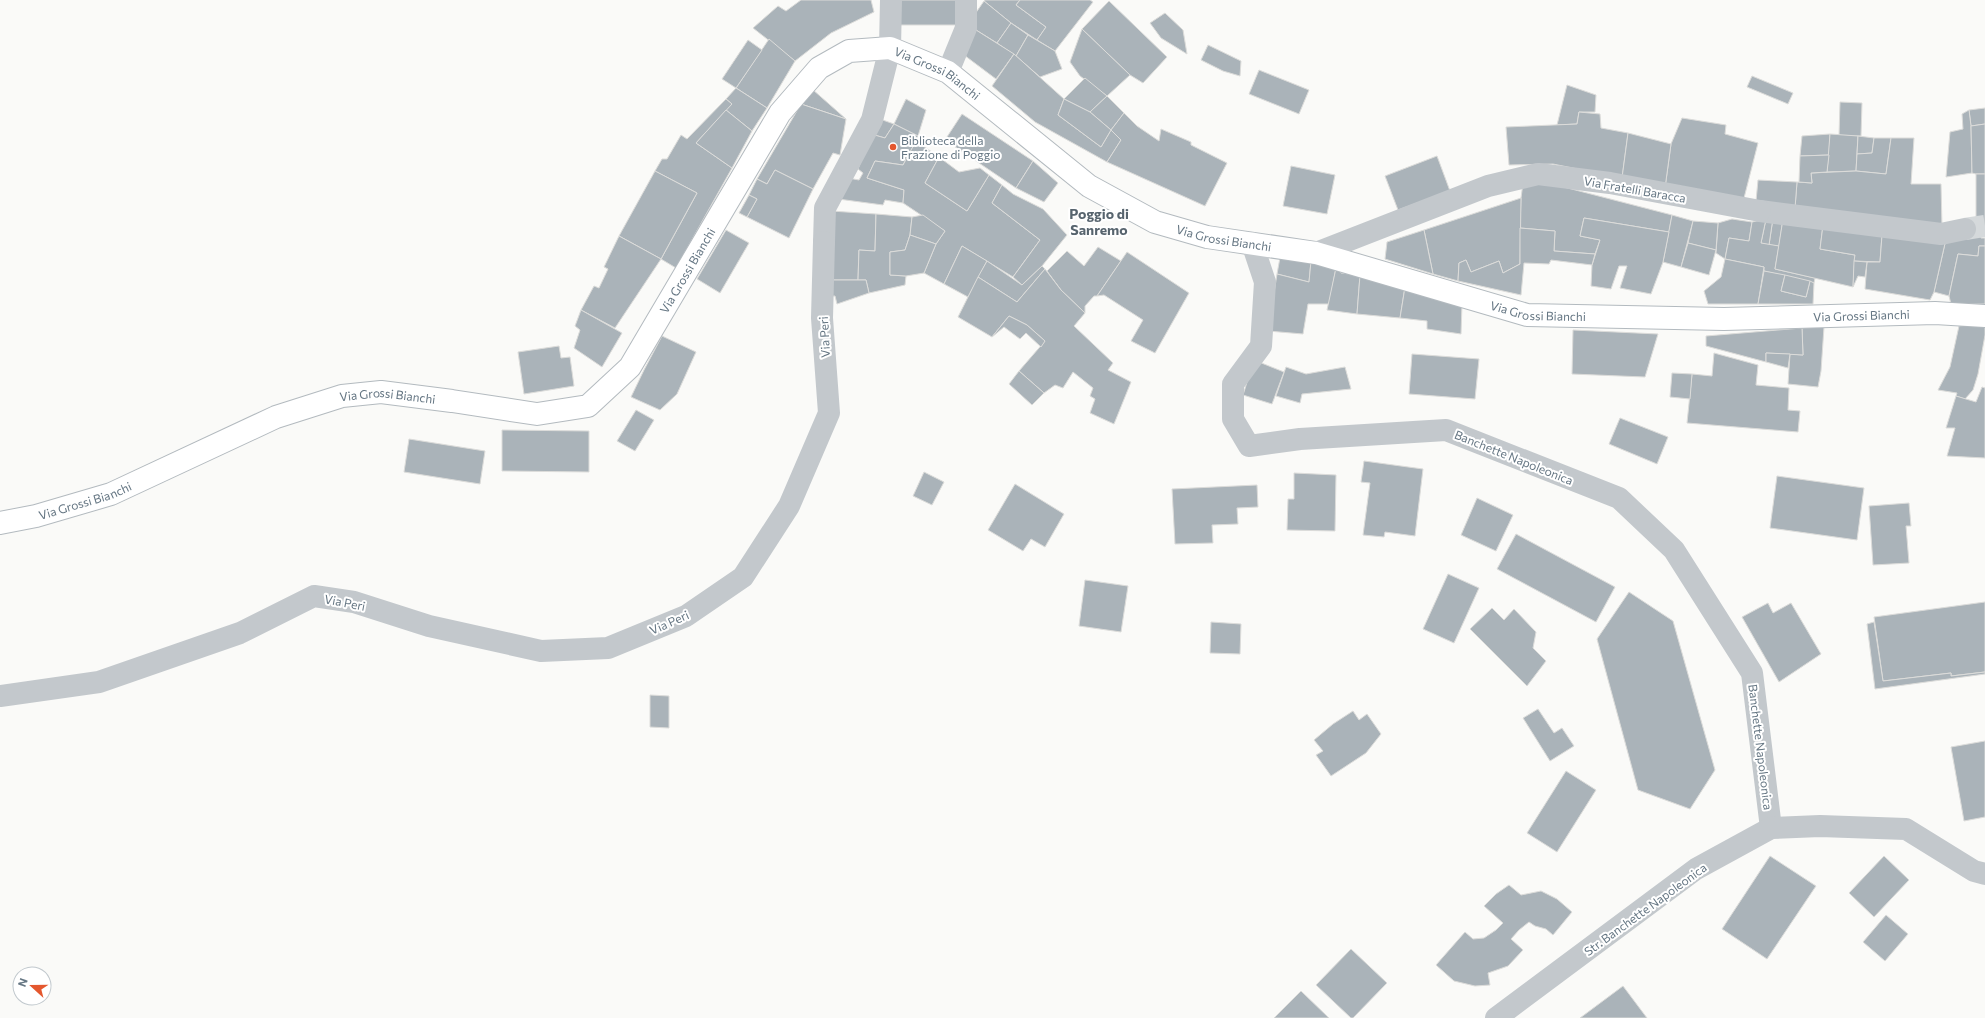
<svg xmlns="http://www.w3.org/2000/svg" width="1985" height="1018" font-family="Commissioner,sans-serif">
	<rect width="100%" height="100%" fill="#fafaf8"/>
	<g fill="#aab3b9" stroke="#dcdcda">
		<path d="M801 0H871L874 12 831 33 795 61 753 28 778 6 786 11Z"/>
		<path d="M898 0H956L957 25H898Z"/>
		<path d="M985 0H1020L1016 5 1046 27 1037 40 1011 23 984 1Z"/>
		<path d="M1020 0H1090L1093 2 1055 51 1037 40 1046 27 1016 5Z"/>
		<path d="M984 1 1011 23 997 43 976 30 975 14Z"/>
		<path d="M1109 1 1167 57 1143 83 1130 75 1082 29Z"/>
		<path d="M1165 13 1183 30 1187 54 1161 38 1150 23Z"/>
		<path d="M1011 23 1028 35 1016 56 997 43Z"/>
		<path d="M1082 29 1130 75 1107 96 1080 76 1070 62Z"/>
		<path d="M976 30 1014 54 996 79 960 52Z"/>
		<path d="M1028 35 1055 51 1062 69 1040 77 1016 56Z"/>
		<path d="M769 39 795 61 767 108 736 88Z"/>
		<path d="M748 40 762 50 736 88 722 79Z"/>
		<path d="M1208 45 1241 61 1240 76 1223 71 1201 60Z"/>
		<path d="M1014 54 1064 99 1058 115 1101 147 1111 130 1121 140 1107 162 1035 122 992 86Z"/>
		<path d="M1259 70 1309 90 1299 114 1249 94Z"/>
		<path d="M1752 76 1793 93 1788 104 1747 87Z"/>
		<path d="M1085 78 1107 96 1090 112 1064 99Z"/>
		<path d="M1567 85 1596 95 1595 112H1579L1577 124 1557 125Z"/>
		<path d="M736 88 767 108 752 131 726 110 732 104 726 99Z"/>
		<path d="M812 89 846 119 801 104Z"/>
		<path d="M1107 96 1124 113 1111 130 1090 112Z"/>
		<path d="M726 99 732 104 696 143 732 168 676 268 661 259 697 193 655 171 662 159H667L681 135 687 139Z"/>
		<path d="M906 99 926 110 918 136 894 124Z"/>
		<path d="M1064 99 1090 112 1111 130 1101 147 1058 115Z"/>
		<path d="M1840 102 1862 103 1861 136H1839Z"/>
		<path d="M801 104 846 119 840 155 833 153 813 189 775 170 767 184 757 179Z"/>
		<path d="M1985 108V124L1971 126 1969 110Z"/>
		<path d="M726 110 752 131 732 168 696 143Z"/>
		<path d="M1969 110 1971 126 1972 173 1946 177 1950 132 1963 129 1962 114Z"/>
		<path d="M1579 112 1600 114 1601 128 1628 133 1622 178 1553 164 1509 165 1506 127 1577 124Z"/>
		<path d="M1124 113 1137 126 1159 141 1161 129 1191 142V145L1227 163 1205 206 1107 162 1121 140 1111 130Z"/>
		<path d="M962 114 1033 161 1016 188 945 140Z"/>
		<path d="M877 118 894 124 885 138 871 134Z"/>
		<path d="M1682 118 1726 125 1725 134 1758 143 1743 202 1665 188 1671 144Z"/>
		<path d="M894 124 918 136 916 141 903 165 875 161 867 178 904 190 903 203 885 200 883 205 838 199 848 178 859 180 863 173 858 169 871 134 885 138Z"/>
		<path d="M1985 124V174H1976L1972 173 1971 126Z"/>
		<path d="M1628 133 1671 144 1665 188 1622 178Z"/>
		<path d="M1830 134 1829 155 1800 156 1802 136Z"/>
		<path d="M1830 134 1858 136 1856 171 1827 172Z"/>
		<path d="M1858 136 1874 138 1872 153 1857 154Z"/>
		<path d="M1874 138H1891L1886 174 1856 171 1857 154 1872 153Z"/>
		<path d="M1891 138H1914L1911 184H1941L1942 227 1795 208 1797 182 1812 183 1811 173 1856 171 1886 174Z"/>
		<path d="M916 141 939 157 925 183 967 211 989 175 1002 185 992 203 1040 240 1013 277 962 246 944 284 924 273 936 244 945 231 903 203 904 190 867 178 875 161 903 165Z"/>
		<path d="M1829 155 1827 172 1811 173 1812 183 1799 182 1800 156Z"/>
		<path d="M1437 156 1450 191 1398 210 1385 176Z"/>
		<path d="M939 157 959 172 980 168 989 175 967 211 925 183Z"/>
		<path d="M1033 161 1058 183 1044 202 1016 188Z"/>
		<path d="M1291 166 1335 175 1327 214 1283 206Z"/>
		<path d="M775 170 813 189 789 238 747 217 757 199 749 195 757 179 767 184Z"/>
		<path d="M655 171 697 193 661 259 619 236Z"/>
		<path d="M1976 174H1985V228H1981V238H1985V246H1979L1978 256 1958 254 1949 296 1934 292 1946 239 1966 227 1976 226Z"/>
		<path d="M1758 180 1797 182 1795 208 1756 201Z"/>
		<path d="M1523 183 1556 185 1672 215 1669 232 1584 218 1580 236 1600 240 1595 254 1554 251 1555 231 1520 228 1521 198Z"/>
		<path d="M1002 185 1013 194 1043 209 1067 235 1042 266 1022 285 1013 277 1040 240 992 203Z"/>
		<path d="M749 195 757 199 747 217 739 213Z"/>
		<path d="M1521 198 1520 264 1503 273 1499 261 1471 272 1466 260 1459 263 1458 281 1433 274 1424 230Z"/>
		<path d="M831 211 876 214 875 251 859 250 858 280H827Z"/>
		<path d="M876 214 912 217 910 235 905 250 890 252V275L906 276 905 285 869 293 866 280H858L859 250 875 251Z"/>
		<path d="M923 215 945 231 936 244 910 235 912 217Z"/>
		<path d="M1672 215 1693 221 1681 267 1663 262Z"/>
		<path d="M1584 218 1669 232 1663 262 1651 294 1620 288 1627 266H1619L1611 289 1591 286 1592 265 1600 240 1580 236Z"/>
		<path d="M1773 218 1783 219 1779 246 1769 245Z"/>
		<path d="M1773 218 1769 245 1761 243 1766 219Z"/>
		<path d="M1732 219 1752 222 1749 241 1729 238 1725 259 1716 253 1718 223Z"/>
		<path d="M1766 219 1761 243 1779 246 1775 269 1815 278 1814 283 1764 271V267L1725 259 1729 238 1749 241 1752 222Z"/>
		<path d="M1783 219 1823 225 1820 249 1855 255 1853 287 1775 269Z"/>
		<path d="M1693 221 1718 223 1716 250 1688 243Z"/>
		<path d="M1823 225 1882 235 1880 262 1854 261 1855 255 1820 249Z"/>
		<path d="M1520 228 1555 231 1554 251 1595 254 1592 265 1551 260 1549 264 1524 263 1521 295 1458 281 1459 263 1466 260 1471 272 1499 261 1503 273 1520 264Z"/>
		<path d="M726 230 749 243 720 293 697 279Z"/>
		<path d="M1424 230 1433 274 1385 259 1387 242Z"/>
		<path d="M910 235 936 244 924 273 906 276 890 275V252L905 250Z"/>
		<path d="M1882 235 1946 239 1934 292 1930 300 1865 289 1867 262H1880Z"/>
		<path d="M619 236 661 259 615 328 581 310 594 286 599 288 608 269 604 267Z"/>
		<path d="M1688 243 1716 250 1709 275 1681 267Z"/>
		<path d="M962 246 987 261 968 297 944 284Z"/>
		<path d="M1979 246H1985V304H1951L1949 296 1958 254 1978 256Z"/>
		<path d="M1098 247 1121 261 1097 296H1094L1085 306V313L1061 290 1047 271 1067 251 1084 266Z"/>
		<path d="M1127 252 1189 293 1155 353 1131 341 1143 320 1104 295 1097 296Z"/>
		<path d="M1281 252 1311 261 1309 282 1277 274Z"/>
		<path d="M1725 259 1764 267 1758 304H1708L1704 291 1721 277Z"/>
		<path d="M987 261 1022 285 1042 266 1045 269 1017 302 978 277Z"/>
		<path d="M1311 261 1336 268 1329 304H1308L1303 334 1268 331 1277 274 1309 282Z"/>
		<path d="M1854 261 1867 262 1865 277 1858 276 1853 287Z"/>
		<path d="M1336 268 1341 273 1360 275 1357 314 1327 310Z"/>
		<path d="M1045 269 1061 290 1085 313 1074 326 1113 363 1108 370 1131 382 1114 424 1090 413 1095 399 1090 396 1093 388 1073 372 1063 388 1055 385 1044 393 1019 371 1045 341 1027 325 1009 316 992 337 958 317 978 277 1017 302Z"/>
		<path d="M1764 271 1785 275 1781 291 1806 297 1810 281 1814 283 1813 304H1758Z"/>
		<path d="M1360 275 1405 287 1400 318 1357 314Z"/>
		<path d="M1785 275 1810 281 1806 297 1781 291Z"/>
		<path d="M827 280H866L869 293 837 304 835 296H830Z"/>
		<path d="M1405 287 1462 304 1461 334 1427 329V321L1400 318Z"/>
		<path d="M581 310 622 333 602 367 574 348 580 330 575 326Z"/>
		<path d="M1009 316 1027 325 1045 341 1041 347 1026 333 1020 339 1004 327 992 337Z"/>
		<path d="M1985 323V335L1978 374 1973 390 1965 399 1956 396 1957 393 1938 390 1950 367 1959 326Z"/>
		<path d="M1824 327 1821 371 1818 387 1788 384 1790 354 1803 355 1802 328Z"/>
		<path d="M1802 328 1803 355 1766 353V362L1706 346V336Z"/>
		<path d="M1573 330 1658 334 1645 377 1572 374Z"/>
		<path d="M662 336 696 352 677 394 660 410 631 397 644 370Z"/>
		<path d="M559 346 561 358 570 357 574 386 524 394 518 352Z"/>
		<path d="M1714 353 1758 365 1756 385 1789 388 1788 410 1800 411 1798 432 1687 423 1692 374 1712 376Z"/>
		<path d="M1766 353 1790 354 1788 368 1766 362Z"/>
		<path d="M1412 354 1479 359 1475 399 1409 394Z"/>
		<path d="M1254 360 1284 372 1272 404 1243 395Z"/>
		<path d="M1286 367 1306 374 1345 367 1351 389 1302 394 1300 403 1276 396Z"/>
		<path d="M1019 371 1044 393 1032 405 1009 384Z"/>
		<path d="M1672 373 1692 374 1690 399 1670 397Z"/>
		<path d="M1982 387 1985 388V458L1947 456 1955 428H1946L1956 396 1976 402Z"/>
		<path d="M636 410 654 420 635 451 617 441Z"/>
		<path d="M1620 418 1668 437 1657 464 1609 444Z"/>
		<path d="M502 430 589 431V472L502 471Z"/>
		<path d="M409 439 485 451 480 484 404 472Z"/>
		<path d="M1364 461 1423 469 1415 536 1385 532 1384 537 1363 535 1370 483 1361 482Z"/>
		<path d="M924 472 944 482 932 505 913 496Z"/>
		<path d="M1294 473 1336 475 1335 531 1287 530 1288 499H1294Z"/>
		<path d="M1777 476 1864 488 1857 540 1770 528Z"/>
		<path d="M1015 484 1064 514 1045 547 1031 539 1023 551 988 530Z"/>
		<path d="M1257 485 1258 507 1237 508 1238 524 1212 525 1213 543 1175 544 1172 489Z"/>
		<path d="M1477 498 1513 515 1496 551 1461 535Z"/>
		<path d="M1909 503 1911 526H1906L1909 563 1873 565 1869 506Z"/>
		<path d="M1516 534 1615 587 1596 622 1497 569Z"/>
		<path d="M1448 574 1479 588 1454 643 1423 629Z"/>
		<path d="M1085 580 1128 586 1121 632 1079 626Z"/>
		<path d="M1629 592 1673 621 1715 770 1690 809 1638 790 1597 639Z"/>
		<path d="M1985 602V672L1951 676V673L1883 681 1874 617Z"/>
		<path d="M1768 603 1773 613 1791 603 1821 654 1779 682 1742 617Z"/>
		<path d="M1492 608 1504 620 1514 609 1536 632 1533 648 1546 661 1527 686 1470 629Z"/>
		<path d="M1211 622 1241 624 1240 654 1210 653Z"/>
		<path d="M1874 622 1883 681 1951 673V676L1985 672V674L1875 689 1867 624Z"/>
		<path d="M650 695 669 696V728L650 727Z"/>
		<path d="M1538 709 1554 733 1562 728 1574 746 1550 761 1523 718Z"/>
		<path d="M1353 711 1359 720 1367 714 1381 734 1366 753 1331 776 1316 755 1323 751 1314 740 1333 724Z"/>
		<path d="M1985 741V817L1964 821 1951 747Z"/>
		<path d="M1566 771 1596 790 1557 852 1527 833Z"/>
		<path d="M1770 856 1816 886 1767 959 1722 929Z"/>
		<path d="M1884 856 1909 880 1874 917 1849 893Z"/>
		<path d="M1509 885 1521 895 1541 891 1557 899 1572 912 1553 935 1546 929 1535 926 1529 922 1519 930 1511 939 1523 950 1508 966 1488 973 1490 985 1475 986 1454 981 1436 965 1465 932 1473 939 1484 938 1496 930 1503 923 1484 906 1496 894Z"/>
		<path d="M1886 915 1908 934 1885 961 1863 942Z"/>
		<path d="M1351 949 1387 983 1353 1018H1351L1316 985Z"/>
		<path d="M1623 986 1647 1018H1580Z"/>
		<path d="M1301 991 1329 1018H1274Z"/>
	</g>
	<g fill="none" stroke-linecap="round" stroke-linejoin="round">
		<path stroke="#d5d9db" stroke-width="22" stroke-dasharray="22 11" stroke-linecap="butt" d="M1965 229 1985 226"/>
		<g stroke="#b3babf" stroke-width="24">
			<g id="secondary">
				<path id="s1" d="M0 523 36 516 111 494 276 417 342 396 381 392 452 401 537 414 588 406 630 367 780 113 819 68 849 51 890 48 948 72 1089 186 1155 222 1207 237 1316 253 1527 315 1724 319 1935 313 1985 316"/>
			</g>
		</g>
		<g stroke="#c3c8cc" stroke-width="22">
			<path d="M948 72 966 28V0"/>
			<path d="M1760 211 1941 234 1965 229"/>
			<path d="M824 242 825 208 872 120 890 48 891 0"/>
		</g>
		<g stroke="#c3c8cc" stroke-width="22">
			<path d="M1252 243 1265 282 1261 346 1233 384V419L1249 446 1300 439 1446 430 1619 498 1674 550 1752 673 1771 828"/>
			<path d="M1316 253 1488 186 1538 174 1610 183 1760 211"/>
			<path d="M0 696 99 682 240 633 314 596 354 602 429 626 541 651 608 648 686 616 743 577 789 506 829 413 822 318 824 242"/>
			<path d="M1496 1018 1696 869 1771 828 1820 826 1906 829 1974 871 1985 874"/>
		</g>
		<use href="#secondary" stroke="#fff" stroke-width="22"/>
	</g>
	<circle fill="#e4572e" stroke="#fff" stroke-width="1.5" cx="893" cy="147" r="4"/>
	<g text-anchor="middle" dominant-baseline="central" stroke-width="4" stroke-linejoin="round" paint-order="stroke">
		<g font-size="12" fill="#657683" stroke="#fff">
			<text stroke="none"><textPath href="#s1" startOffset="1156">Via Grossi Bianchi</textPath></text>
			<text transform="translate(1635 189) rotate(10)">Via Fratelli Baracca</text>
			<text stroke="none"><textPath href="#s1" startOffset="1492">Via Grossi Bianchi</textPath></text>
			<text stroke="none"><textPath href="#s1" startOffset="784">Via Grossi Bianchi</textPath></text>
			<text stroke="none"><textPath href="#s1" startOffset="1816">Via Grossi Bianchi</textPath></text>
			<text stroke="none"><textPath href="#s1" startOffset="2140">Via Grossi Bianchi</textPath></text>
			<text transform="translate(824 337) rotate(-93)">Via Peri</text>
			<text stroke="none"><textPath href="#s1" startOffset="412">Via Grossi Bianchi</textPath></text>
			<text transform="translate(1514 457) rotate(22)">Banchette Napoleonica</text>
			<text stroke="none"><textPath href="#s1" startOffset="88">Via Grossi Bianchi</textPath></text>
			<text transform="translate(345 602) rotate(11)">Via Peri</text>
			<text transform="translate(669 622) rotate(-24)">Via Peri</text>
			<text transform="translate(1761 747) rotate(83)">Banchette Napoleonica</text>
			<text transform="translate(1645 909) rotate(-36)">Str. Banchette Napoleonica</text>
		</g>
		<g font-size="12" fill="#657683" stroke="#fff" text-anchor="start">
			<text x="901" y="140">Biblioteca della<tspan x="901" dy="14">Frazione di Poggio</tspan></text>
		</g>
		<g font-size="14" font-weight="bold" fill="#57646e" stroke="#fff">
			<text x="1099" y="213">Poggio di<tspan x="1099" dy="16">Sanremo</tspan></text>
		</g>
	</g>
	<g transform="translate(32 986) rotate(291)"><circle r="19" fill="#ffffff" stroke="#c1c8cd"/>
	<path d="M0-3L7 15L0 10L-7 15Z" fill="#e4572e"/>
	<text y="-6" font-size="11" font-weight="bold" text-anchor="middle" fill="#657683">N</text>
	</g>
</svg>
